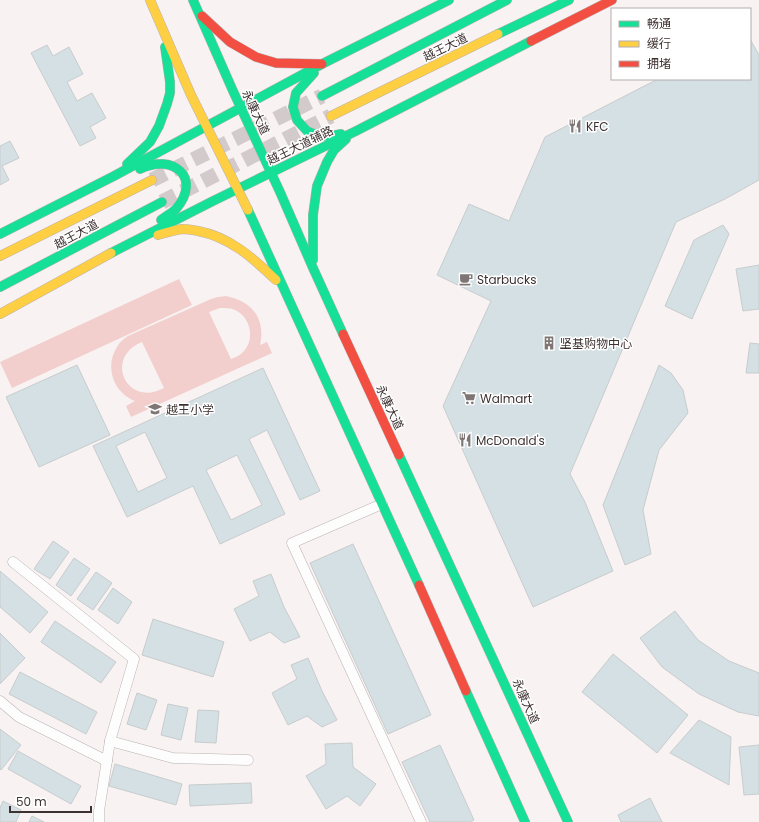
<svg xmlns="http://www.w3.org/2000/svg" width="759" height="822" font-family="Poppins,'Noto Sans SC',sans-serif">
	<rect width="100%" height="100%" fill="#f8f2f2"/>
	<g fill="#f2cfcd" fill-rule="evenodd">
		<path d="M179 279 192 305 12 388 0 362Z"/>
		<path d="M226 296C252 301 266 319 260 345L267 342 272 353 131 417 126 406 135 401C114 393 104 367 117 347 119 343 123 339 128 336L211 299 218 297ZM220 308C225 308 231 308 235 310 252 318 255 341 242 353 239 356 235 357 231 359L209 312ZM142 342 164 388C127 408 103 358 142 342Z"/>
	</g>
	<g fill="#d4e0e4" stroke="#c8cccd" fill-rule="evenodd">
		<path d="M750 39 759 55V180L725 199 676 222 570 474 585 502 613 571 533 607 443 406 491 301 437 275 469 204 509 221 545 137 658 79H750Z"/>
		<path d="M47 45 53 56 69 47 83 74 67 82 77 101 92 93 106 118 90 127 96 138 80 146 31 53Z"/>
		<path d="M10 141 19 158 2 166 9 180 0 185V146Z"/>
		<path d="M723 225 729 234 692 319 665 306 694 240Z"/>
		<path d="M759 265V309L743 311 736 269Z"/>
		<path d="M750 343 759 344V373H746Z"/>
		<path d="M77 365 110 435 39 467 6 397Z"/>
		<path d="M659 365 671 373 683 390 688 413 659 450 643 510 651 554 625 565 603 505Z"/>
		<path d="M263 368 320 491 300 500 267 430 249 439 285 514 220 544 193 486 127 517 93 446ZM145 432 167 478 138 492 116 446ZM237 455 262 505 231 520 206 470Z"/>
		<path d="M53 541 69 552 50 579 34 569Z"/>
		<path d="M353 544 431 715 388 734 310 563Z"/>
		<path d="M74 558 90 569 71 596 56 585Z"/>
		<path d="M0 571 48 612 30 633 0 607Z"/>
		<path d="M96 572 112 583 93 610 77 599Z"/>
		<path d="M271 574 284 607 300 637 284 643 270 632 250 641 234 609 259 596 253 581Z"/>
		<path d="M113 588 132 602 118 624 98 610Z"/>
		<path d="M675 611 698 640 729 661 759 673V716L738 712 699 694 662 667 640 638Z"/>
		<path d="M153 619 224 642 213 677 142 655Z"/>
		<path d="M55 621 116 662 101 683 41 642Z"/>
		<path d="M0 633 25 658 0 684Z"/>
		<path d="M613 654 688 715 657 753 582 692Z"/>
		<path d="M308 658 322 691 337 720 322 727 307 716 288 725 272 693 297 679 291 665Z"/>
		<path d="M20 672 97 712 86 734 9 694Z"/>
		<path d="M137 693 157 700 146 730 127 724Z"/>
		<path d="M168 704 188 708 181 740 161 735Z"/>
		<path d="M198 710 219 711 216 743 195 742Z"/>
		<path d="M699 720 731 737 729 785 670 753Z"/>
		<path d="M0 729 21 745 1 770 0 769Z"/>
		<path d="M352 743 353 767 376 784 360 806 347 796 326 809 306 776 326 764 325 744Z"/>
		<path d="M440 745 474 820 470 822H430L402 762Z"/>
		<path d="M759 745V794L744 795 739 747Z"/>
		<path d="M18 751 81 786 71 804 8 769Z"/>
		<path d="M115 764 182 784 176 805 109 786Z"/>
		<path d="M251 783 252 803 190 806 189 785Z"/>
		<path d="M650 798 662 822H621L618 815Z"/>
		<path d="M3 801 21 810 16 822H0V808Z"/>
		<path d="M32 816 44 822H29Z"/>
	</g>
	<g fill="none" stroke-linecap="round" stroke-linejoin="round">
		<g stroke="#d3cbcb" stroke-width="15" stroke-dasharray="15 8" stroke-linecap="butt">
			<path d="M152 180 322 96"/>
			<path d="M162 202 331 116"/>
		</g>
		<g stroke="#bab2b1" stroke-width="11">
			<g id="street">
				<path d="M382 504 292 543 421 822"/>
				<path d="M13 562 134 659 110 741 99 811V822"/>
				<path d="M0 701 19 717 107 761"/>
				<path d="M110 741 173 758 248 760"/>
			</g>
		</g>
		<g stroke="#bab2b1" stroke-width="10">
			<g id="fast">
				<path d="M193 0 233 91 280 192 313 268 343 334"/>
				<path d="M498 34 569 0"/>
				<path d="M314 73 296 93 293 107 297 120 307 131 319 136H331L341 134"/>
				<path d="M322 96 507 0"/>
				<path d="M127 164 150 142 159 126 167 104 170 93V82L165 47"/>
				<path d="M140 169C172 153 203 177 176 209 172 213 166 216 161 220"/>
				<path d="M248 210 419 585"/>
				<path d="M0 234 114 176 322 64 449 0"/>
				<path d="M111 253 213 201 356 131 531 41"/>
				<path d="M313 260V215L317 186 327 162 334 150 346 139"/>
				<path d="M0 287 162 202"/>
				<path d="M399 455 568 822"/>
				<path d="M466 691 525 822"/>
			</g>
		</g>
		<g stroke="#bab2b1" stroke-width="10">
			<g id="slow">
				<path d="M150 0 191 95 248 210"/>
				<path d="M331 116 498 34"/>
				<path d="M158 235C166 233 174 230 182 229 188 229 193 230 198 231 230 237 253 258 276 280"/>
				<path d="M0 256 152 180"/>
				<path d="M0 314 111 253"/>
			</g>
		</g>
		<g stroke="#bab2b1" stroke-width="10">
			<g id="jam">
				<path d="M202 16 230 42 256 57 276 63 322 64"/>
				<path d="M531 41 612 0"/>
				<path d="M343 334 399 455"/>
				<path d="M419 585 466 691"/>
			</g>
		</g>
		<use href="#street" stroke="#fefdfd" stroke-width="10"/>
		<use href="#fast" stroke="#16e098" stroke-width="9"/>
		<use href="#slow" stroke="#ffcf43" stroke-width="9"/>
		<use href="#jam" stroke="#f24e42" stroke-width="9"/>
	</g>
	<defs>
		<g id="restaurant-bare" transform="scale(1.08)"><path d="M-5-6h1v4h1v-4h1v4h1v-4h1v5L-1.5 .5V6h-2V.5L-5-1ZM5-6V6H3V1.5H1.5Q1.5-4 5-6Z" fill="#7f7575" stroke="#fff" stroke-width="2.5" paint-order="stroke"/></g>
		<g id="cafe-bare" transform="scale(1.08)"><path d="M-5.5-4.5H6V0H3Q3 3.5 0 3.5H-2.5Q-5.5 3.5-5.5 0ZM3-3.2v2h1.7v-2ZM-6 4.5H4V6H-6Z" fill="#7f7575" stroke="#fff" stroke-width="2.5" paint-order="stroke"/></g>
		<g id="building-bare" transform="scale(1.08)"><path d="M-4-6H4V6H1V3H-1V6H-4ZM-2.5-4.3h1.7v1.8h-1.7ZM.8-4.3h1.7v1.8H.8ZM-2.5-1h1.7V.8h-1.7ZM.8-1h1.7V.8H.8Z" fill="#7f7575" stroke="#fff" stroke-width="2.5" paint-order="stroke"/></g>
		<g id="supermarket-bare" transform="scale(1.08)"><path d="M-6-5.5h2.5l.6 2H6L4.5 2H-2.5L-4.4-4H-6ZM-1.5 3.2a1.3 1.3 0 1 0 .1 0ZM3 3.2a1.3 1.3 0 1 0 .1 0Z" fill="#7f7575" stroke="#fff" stroke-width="2.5" paint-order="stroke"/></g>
		<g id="school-bare" transform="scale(1.08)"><path d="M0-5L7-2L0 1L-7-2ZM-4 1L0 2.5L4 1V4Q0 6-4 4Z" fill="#7f7575" stroke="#fff" stroke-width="2.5" paint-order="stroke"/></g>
	</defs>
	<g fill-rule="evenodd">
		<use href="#restaurant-bare" x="575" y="126"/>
		<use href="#cafe-bare" x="466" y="279"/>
		<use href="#building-bare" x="549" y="343"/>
		<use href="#supermarket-bare" x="469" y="398"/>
		<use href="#school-bare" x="155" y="409"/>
		<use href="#restaurant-bare" x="465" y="440"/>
	</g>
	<g text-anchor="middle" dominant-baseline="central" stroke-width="3" stroke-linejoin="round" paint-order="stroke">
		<g font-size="12" fill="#3e3131" stroke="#fff">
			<text transform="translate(445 47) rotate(-26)">越王大道</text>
			<text transform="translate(256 112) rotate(65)">永康大道</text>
			<text transform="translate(300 145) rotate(-26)">越王大道辅路</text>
			<text transform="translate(76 234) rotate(-28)">越王大道</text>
			<text transform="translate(390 407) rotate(65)">永康大道</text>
			<text transform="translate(526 701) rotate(66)">永康大道</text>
		</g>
		<g font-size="12" fill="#3e3131" stroke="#fff" text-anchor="start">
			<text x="586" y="126">KFC</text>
			<text x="477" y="279">Starbucks</text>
			<text x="560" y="343">坚基购物中心</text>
			<text x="480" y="398">Walmart</text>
			<text x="166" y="409">越王小学</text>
			<text x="476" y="440">McDonald's</text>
		</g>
	</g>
	<rect x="611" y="8" width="140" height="72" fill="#ffffff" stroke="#b2adad"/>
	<rect x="619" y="21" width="20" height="6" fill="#16e098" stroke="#b2adad"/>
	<text x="647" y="28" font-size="12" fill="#3e3131">畅通</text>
	<rect x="619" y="41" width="20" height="6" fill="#ffcf43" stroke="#b2adad"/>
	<text x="647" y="48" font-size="12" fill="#3e3131">缓行</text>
	<rect x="619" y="61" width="20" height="6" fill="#f24e42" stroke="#b2adad"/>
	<text x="647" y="68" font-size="12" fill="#3e3131">拥堵</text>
	<path d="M10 806v6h81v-6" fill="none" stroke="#3e3131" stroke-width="2"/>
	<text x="16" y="806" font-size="12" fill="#3e3131" stroke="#ffffff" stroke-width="3" paint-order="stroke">50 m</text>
</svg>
